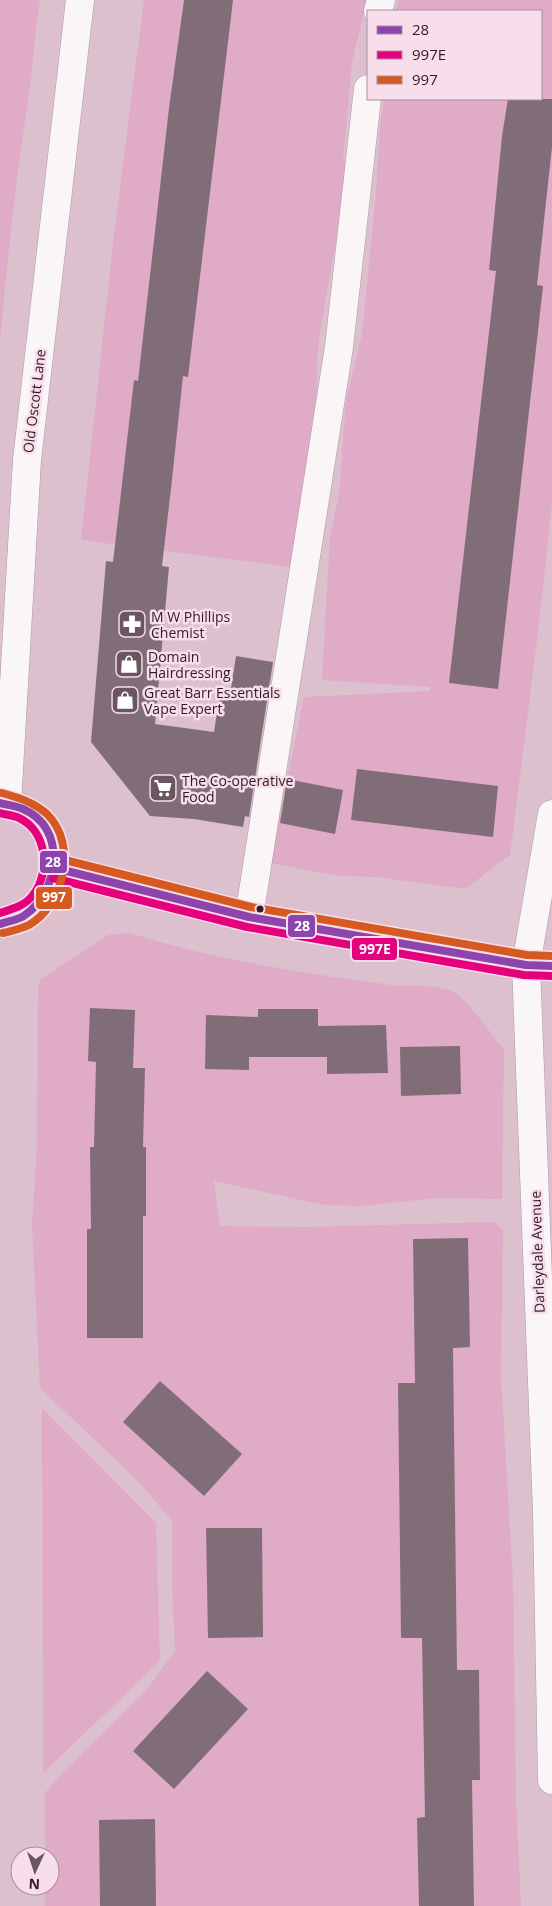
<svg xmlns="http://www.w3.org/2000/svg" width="552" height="1906" font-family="'Open Sans',sans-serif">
	<rect width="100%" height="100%" fill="#dcc0ce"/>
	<g fill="#dfabc6">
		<path d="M0 0H40C35 29 34 58 30 87 17 171 7 257 0 342Z"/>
		<path d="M144 0H367L352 62 343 161 349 165 320 333 317 360 316 434 298 568 81 540 114 235Z"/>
		<path d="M399 0H552V503C540 621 525 738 510 855L465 889 377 877 339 876 270 863 304 697 430 691V687L322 680 330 536 339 495 346 401 362 334 376 192 380 126 384 99H541V11H396Z"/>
		<path d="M130 933C214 960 303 973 391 985 409 988 442 982 458 995 473 1007 491 1034 504 1050L502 1199 435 1198 362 1206 325 1205 214 1181 220 1226 305 1227 494 1222 503 1230 501 1375 513 1581 516 1798 521 1906H45V1886H50V1856H45V1793L64 1771 146 1691 175 1651 172 1583V1521L139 1482 40 1388 32 1224 37 1144 38 986 41 979 108 935Z"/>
		<path d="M42 1408 156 1523 160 1661 43 1773Z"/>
	</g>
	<g fill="#816d78">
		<path d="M184 0H233L188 377 183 376 172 480 162 566 169 567 155 724 214 732 220 693 230 695 236 656 273 662 249 817 245 816 243 827 194 819 150 816 91 742 106 561 113 562 134 380 138 381 169 108Z"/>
		<path d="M508 99H552V147L537 285 543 286 498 689 449 683 496 271 489 270 502 136Z"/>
		<path d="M357 769 498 786 493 837 351 820Z"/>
		<path d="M287 779 343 790 335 834 280 823Z"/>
		<path d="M90 1008 135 1010 133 1068H145L143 1147H146V1216H143V1338H87V1229H91L90 1147H94L96 1062 88 1061Z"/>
		<path d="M258 1009H318V1026L386 1025 388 1073 327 1074V1057H249V1070L205 1069 206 1015 258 1017Z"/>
		<path d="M460 1046 461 1094 401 1096 400 1047Z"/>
		<path d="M468 1238 470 1347 453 1348 457 1670H479L480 1780H472L474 1906H419L417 1818 425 1817 422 1638H401L398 1383H415L413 1239Z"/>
		<path d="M160 1381 242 1454 204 1496 123 1422Z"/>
		<path d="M206 1528H262L263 1637 208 1638Z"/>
		<path d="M207 1671 248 1709 174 1789 133 1751Z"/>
		<path d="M155 1819 156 1906H100L99 1820Z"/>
	</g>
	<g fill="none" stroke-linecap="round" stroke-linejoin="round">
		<g stroke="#af9aa5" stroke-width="29">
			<g id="minor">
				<path d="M378 11 381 0"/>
				<path d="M0 803C72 807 73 914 0 924"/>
				<path d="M7 804 27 460 80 0"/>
				<path d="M552 814 526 965 547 1512 552 1780"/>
				<path d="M55 868 249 917 526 965 552 966"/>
				<path d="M249 917 339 347 368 89"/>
			</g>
		</g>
		<use href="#minor" stroke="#faf6f8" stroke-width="28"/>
		<g stroke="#f8ddea" stroke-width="11">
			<g id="bus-1">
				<path d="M0 803C7 805 16 806 23 809 67 827 60 891 25 915 19 920 8 921 0 924"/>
				<path d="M55 868 249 917 526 965 552 966"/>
			</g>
		</g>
		<g stroke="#f8ddea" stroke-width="11">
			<g id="bus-2">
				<path d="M0 813C6 815 13 815 19 818 47 831 51 872 33 895 25 906 12 909 0 913"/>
				<path d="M53 878 247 927 524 975 552 976"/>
			</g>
		</g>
		<g stroke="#f8ddea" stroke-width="11">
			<g id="bus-3">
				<path d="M2 793C20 798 33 802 47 814 78 844 64 905 29 925 21 929 11 931 3 933"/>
				<path d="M57 858 251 907 527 955 552 956"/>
			</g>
		</g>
		<use href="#bus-1" stroke="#8e44ad" stroke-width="8"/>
		<use href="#bus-2" stroke="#e5007d" stroke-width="8"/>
		<use href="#bus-3" stroke="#d55a22" stroke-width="8"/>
	</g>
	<defs>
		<g id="pharmacy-square" transform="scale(1.4375)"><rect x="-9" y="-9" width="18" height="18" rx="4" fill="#6b5560" stroke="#f8ddea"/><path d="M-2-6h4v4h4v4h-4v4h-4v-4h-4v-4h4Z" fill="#fff"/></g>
		<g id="shop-square" transform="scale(1.4375)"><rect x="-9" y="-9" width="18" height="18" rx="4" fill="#6b5560" stroke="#f8ddea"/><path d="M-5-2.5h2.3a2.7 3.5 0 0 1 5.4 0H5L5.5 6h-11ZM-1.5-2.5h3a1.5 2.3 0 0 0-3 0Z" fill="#fff"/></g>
		<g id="supermarket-square" transform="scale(1.4375)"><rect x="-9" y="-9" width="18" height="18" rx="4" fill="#6b5560" stroke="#f8ddea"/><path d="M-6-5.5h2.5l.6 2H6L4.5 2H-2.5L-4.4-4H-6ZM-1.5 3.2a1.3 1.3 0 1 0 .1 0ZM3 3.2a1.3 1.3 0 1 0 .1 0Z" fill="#fff"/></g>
	</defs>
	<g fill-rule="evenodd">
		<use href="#pharmacy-square" x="132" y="624"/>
		<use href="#shop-square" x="129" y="664"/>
		<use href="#shop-square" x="125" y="700"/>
		<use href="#supermarket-square" x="163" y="788"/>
	</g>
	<circle fill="#2e1b25" stroke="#f8ddea" stroke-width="2" cx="260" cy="909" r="4.5"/>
	<g text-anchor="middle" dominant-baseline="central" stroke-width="5" stroke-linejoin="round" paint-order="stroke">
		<g font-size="14" fill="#2e1b25" stroke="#f8ddea">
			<text transform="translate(34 401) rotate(-83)">Old Oscott Lane</text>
			<text transform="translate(537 1252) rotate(-92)">Darleydale Avenue</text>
		</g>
		<g font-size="14" fill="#2e1b25" stroke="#f8ddea" text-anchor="start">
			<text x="151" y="616">M W Phillips<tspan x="151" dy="16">Chemist</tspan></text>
			<text x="148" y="656">Domain<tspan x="148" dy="16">Hairdressing</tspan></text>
			<text x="144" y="692">Great Barr Essentials<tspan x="144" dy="16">Vape Expert</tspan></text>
			<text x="182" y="780">The Co-operative<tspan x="182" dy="16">Food</tspan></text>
		</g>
	</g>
	<g stroke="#f8ddea" stroke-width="2">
		<rect x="39" y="850" width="29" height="24" rx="5" fill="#8e44ad"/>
		<rect x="35" y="886" width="38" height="24" rx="5" fill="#d55a22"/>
		<rect x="287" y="914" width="29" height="24" rx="5" fill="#8e44ad"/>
		<rect x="351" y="937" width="47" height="24" rx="5" fill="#e5007d"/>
	</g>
	<g font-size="14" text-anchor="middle" font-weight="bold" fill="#fff">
		<text x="53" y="867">28</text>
		<text x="54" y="902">997</text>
		<text x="302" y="931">28</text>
		<text x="375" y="954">997E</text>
	</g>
	<rect x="367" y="10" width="175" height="90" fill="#f8ddea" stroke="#a78f9b"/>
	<rect x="377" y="26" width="25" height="8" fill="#8e44ad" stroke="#a78f9b"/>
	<text x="412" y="35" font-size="15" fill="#2e1b25">28</text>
	<rect x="377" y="51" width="25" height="8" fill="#e5007d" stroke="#a78f9b"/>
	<text x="412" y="60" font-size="15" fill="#2e1b25">997E</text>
	<rect x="377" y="76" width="25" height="8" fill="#d55a22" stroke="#a78f9b"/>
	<text x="412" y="85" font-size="15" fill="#2e1b25">997</text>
	<g transform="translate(35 1871) rotate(183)"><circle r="24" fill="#f8ddea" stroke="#a78f9b"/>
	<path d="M0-4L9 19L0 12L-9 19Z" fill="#6b5560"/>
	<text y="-8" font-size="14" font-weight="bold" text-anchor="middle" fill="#2e1b25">N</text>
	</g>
</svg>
